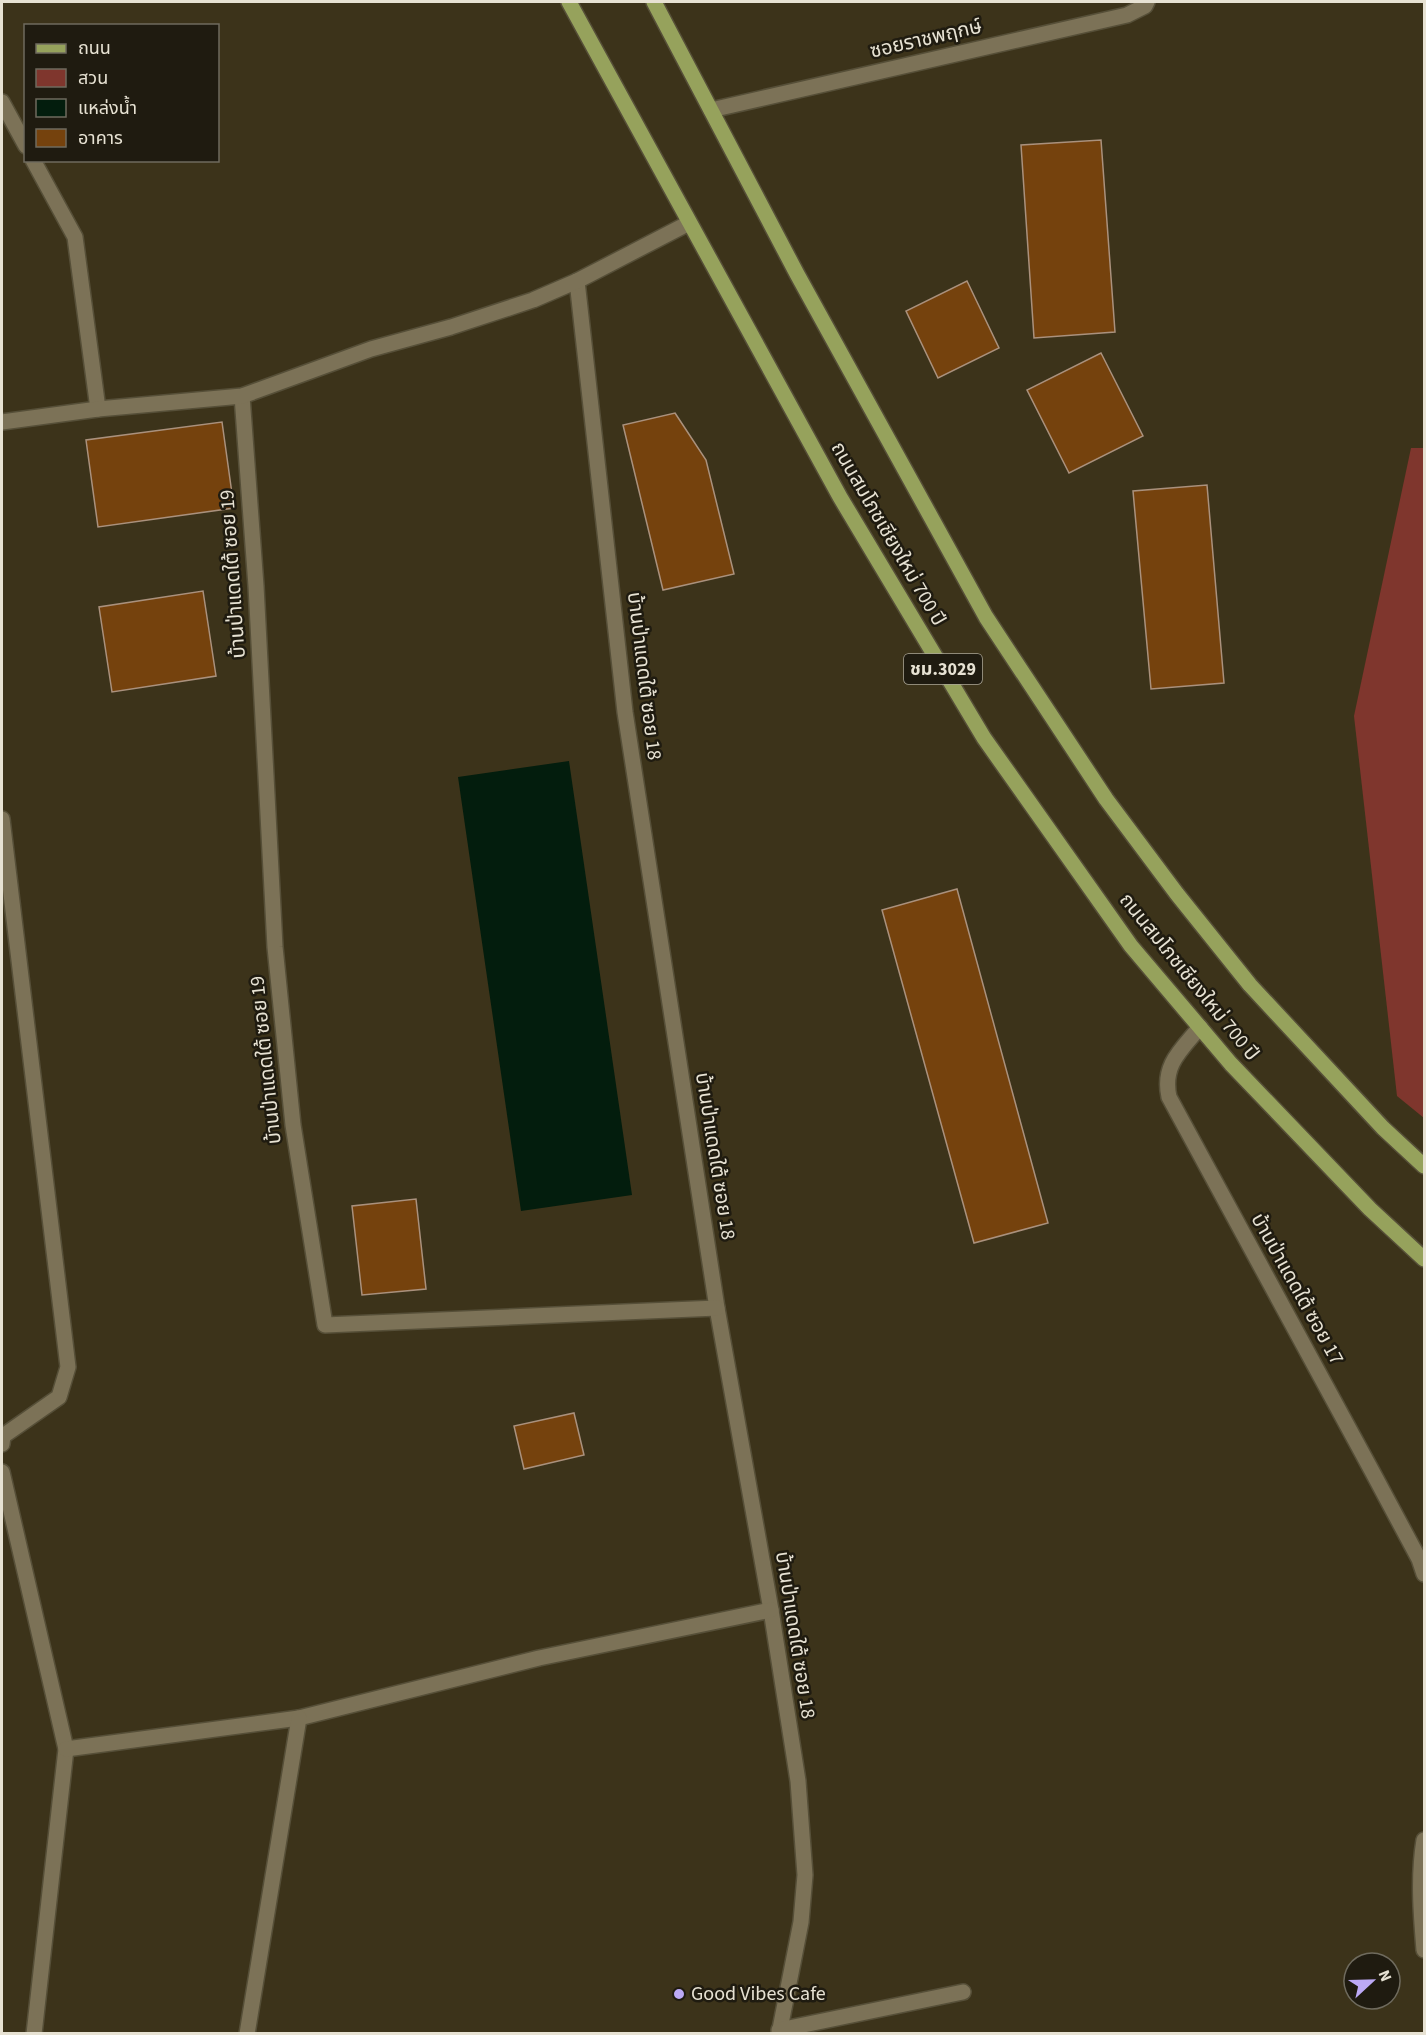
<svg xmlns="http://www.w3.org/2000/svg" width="1426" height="2035" font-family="'Source Sans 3','Noto Sans Thai',sans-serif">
	<rect width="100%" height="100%" fill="#3c331a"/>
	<path fill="#7f362d" d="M1411 448H1424V1118L1397 1096 1354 716Z"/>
	<path fill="#031d0d" d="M569 761 632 1195 521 1211 458 777Z"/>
	<g fill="#75420d" stroke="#aa917d" stroke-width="1.5">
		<path d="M1101 140 1115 332 1034 338 1021 145Z"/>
		<path d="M967 281 999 348 938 378 906 311Z"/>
		<path d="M1101 353 1143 436 1069 473 1027 390Z"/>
		<path d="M675 413 706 460 734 574 663 590 623 425Z"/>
		<path d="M222 422 234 508 98 527 86 440Z"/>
		<path d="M1207 485 1224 683 1151 689 1133 491Z"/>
		<path d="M203 591 216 676 112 692 99 607Z"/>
		<path d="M957 889 1048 1223 974 1243 882 910Z"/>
		<path d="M416 1199 426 1289 362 1295 352 1206Z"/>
		<path d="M574 1413 584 1455 524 1469 514 1426Z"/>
	</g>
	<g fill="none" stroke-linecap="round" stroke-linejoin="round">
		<g stroke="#564f38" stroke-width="18">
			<g id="minor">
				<path d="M2 102 26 146"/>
				<path d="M711 110 1127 15 1145 6 1147 2"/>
				<path d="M33 160 75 237 98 409"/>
				<path d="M577 281 625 712 717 1308 771 1610 798 1781 805 1875 801 1922 779 2034"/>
				<path d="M242 396 256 586 275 947 293 1125 325 1325 717 1308"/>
				<path d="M2 422 98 409 242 396 371 349 451 327 533 300 577 281 689 223"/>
				<path d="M2 819 68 1367 59 1397 3 1436 2 1444"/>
				<path d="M1200 1027C1181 1050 1162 1065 1169 1097L1373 1473 1419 1559 1424 1574"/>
				<path d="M2 1472 66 1749 34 2034"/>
				<path d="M66 1749 299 1718 539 1658 771 1610"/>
				<path d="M1424 1840C1418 1876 1421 1914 1424 1950"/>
				<path d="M779 2030 963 1992"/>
				<path d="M247 2034 299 1718"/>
			</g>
		</g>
		<g stroke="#564f38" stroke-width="18">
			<g id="major">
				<path d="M569 2 840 497 984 738 1131 946 1231 1064 1370 1209 1424 1259"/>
				<path d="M654 2 797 274 986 617 1106 799 1177 894 1250 985 1383 1128 1424 1166"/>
			</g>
		</g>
		<use href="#minor" stroke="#7c7257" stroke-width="15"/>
		<use href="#major" stroke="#96a25c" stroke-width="15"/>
	</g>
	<circle fill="#bca9f5" stroke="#1f1b10" stroke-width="2" cx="679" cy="1994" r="6"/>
	<g text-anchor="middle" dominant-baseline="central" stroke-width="5" stroke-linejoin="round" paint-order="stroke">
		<rect fill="#1f1b10" stroke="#aba698" stroke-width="1.5" x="904" y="654" width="78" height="30" rx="4.5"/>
		<g font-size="18" font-weight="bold" fill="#e7e2d3">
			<text x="943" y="669">ชม.3029</text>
		</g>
		<g font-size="20" fill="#e7e2d3" stroke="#1f1b10">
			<text transform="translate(926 39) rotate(-13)">ซอยราชพฤกษ์</text>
			<text transform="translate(888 534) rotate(60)">ถนนสมโภชเชียงใหม่ 700 ปี</text>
			<text transform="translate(233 574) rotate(-94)">บ้านป่าแดดใต้ ซอย 19</text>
			<text transform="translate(644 676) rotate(83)">บ้านป่าแดดใต้ ซอย 18</text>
			<text transform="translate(1189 977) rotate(51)">ถนนสมโภชเชียงใหม่ 700 ปี</text>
			<text transform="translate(266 1060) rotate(-96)">บ้านป่าแดดใต้ ซอย 19</text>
			<text transform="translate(715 1156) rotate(81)">บ้านป่าแดดใต้ ซอย 18</text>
			<text transform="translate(1297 1289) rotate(61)">บ้านป่าแดดใต้ ซอย 17</text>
			<text transform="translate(795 1635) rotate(81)">บ้านป่าแดดใต้ ซอย 18</text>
		</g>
		<g font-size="20" fill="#e7e2d3" stroke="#1f1b10" text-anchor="start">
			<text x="691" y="1994">Good Vibes Cafe</text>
		</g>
	</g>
	<rect width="1426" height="2035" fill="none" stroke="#e7e2d3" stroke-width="6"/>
	<rect x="24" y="24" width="195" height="138" fill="#1f1b10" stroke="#6f6b5e" stroke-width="1.5"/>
	<rect x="36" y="44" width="30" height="9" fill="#96a25c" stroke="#6f6b5e" stroke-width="1.5"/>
	<text x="78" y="54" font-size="18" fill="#e7e2d3">ถนน</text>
	<rect x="36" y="69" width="30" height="18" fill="#7f362d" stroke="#6f6b5e" stroke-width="1.5"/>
	<text x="78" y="84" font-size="18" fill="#e7e2d3">สวน</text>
	<rect x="36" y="99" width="30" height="18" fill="#031d0d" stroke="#6f6b5e" stroke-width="1.5"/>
	<text x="78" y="114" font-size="18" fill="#e7e2d3">แหล่งน้ำ</text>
	<rect x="36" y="129" width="30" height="18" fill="#75420d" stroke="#6f6b5e" stroke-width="1.5"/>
	<text x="78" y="144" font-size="18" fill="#e7e2d3">อาคาร</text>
	<g transform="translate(1372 1981) rotate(68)"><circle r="28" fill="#1f1b10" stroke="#6f6b5e" stroke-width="1.5"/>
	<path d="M0-4.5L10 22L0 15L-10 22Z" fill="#bca9f5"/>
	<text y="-9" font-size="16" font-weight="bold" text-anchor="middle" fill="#e7e2d3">N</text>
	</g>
</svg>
